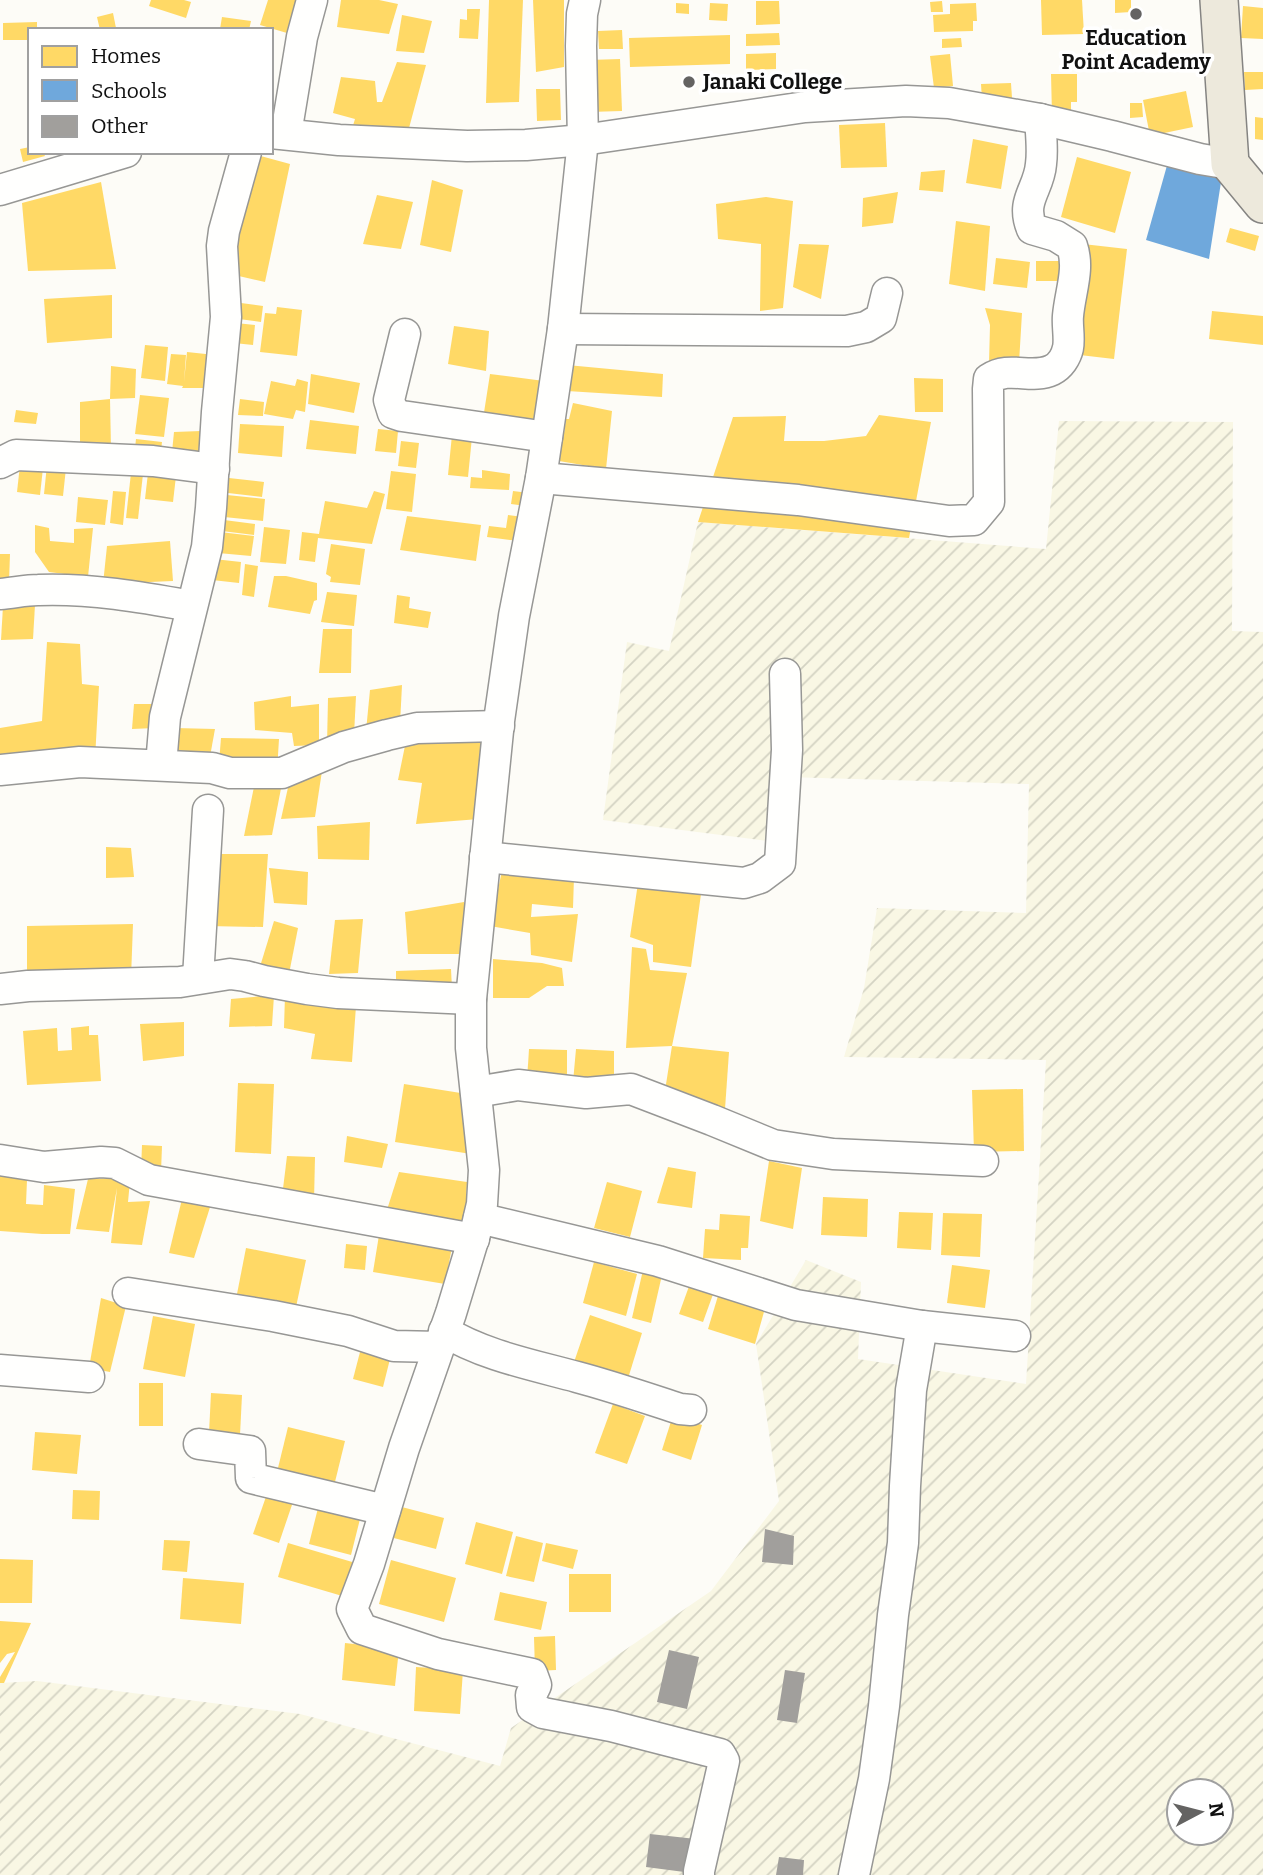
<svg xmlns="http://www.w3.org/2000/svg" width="1263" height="1875" font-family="Bitter,serif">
	<defs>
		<pattern id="farmland-furrows" width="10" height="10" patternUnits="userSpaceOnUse" patternTransform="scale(1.75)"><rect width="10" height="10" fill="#f9f7e4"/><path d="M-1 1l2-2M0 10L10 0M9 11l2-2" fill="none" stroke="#d4d3c3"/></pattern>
	</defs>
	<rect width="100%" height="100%" fill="#fdfcf7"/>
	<path fill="url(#farmland-furrows)" fill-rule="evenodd" d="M1059 421 1233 422 1232 631 1263 632V1875H0V1683L37 1681 300 1714 500 1766 511 1728 711 1591 779 1501 756 1344 806 1260 861 1282 858 1359 1026 1384 1046 1060 844 1057 864 988 877 908 1026 913 1029 784 786 777 775 842 603 820 627 642 669 651 698 522 1046 549ZM1179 1791H1221V1833H1179Z"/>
	<g fill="#ffd966">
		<path d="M151 0H184L191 2 186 18 149 6Z"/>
		<path d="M268 0H308L297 36 260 25Z"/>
		<path d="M341 0H379L398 4 389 34 337 27Z"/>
		<path d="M489 0H523L519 102 486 103Z"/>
		<path d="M533 0H564V67L536 72Z"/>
		<path d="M1041 0H1082L1084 34 1042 35Z"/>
		<path d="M1115 0H1131V12L1115 13Z"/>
		<path d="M756 1H779L780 24 756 25Z"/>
		<path d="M942 1 943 12H931L930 2Z"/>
		<path d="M676 3 689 4V14L676 13Z"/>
		<path d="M710 3 728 4 727 21 709 20Z"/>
		<path d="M976 3 977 21H973V31L934 32 933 15 950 14V4Z"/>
		<path d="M1243 6 1263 8V39L1241 38Z"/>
		<path d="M467 9H480L478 39 459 38 460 19 467 20Z"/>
		<path d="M113 13 116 28 100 30 97 17Z"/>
		<path d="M402 15 432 21 424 53 396 51Z"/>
		<path d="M222 17 251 21 249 30 220 29Z"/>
		<path d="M37 22V30H30V40H3V23Z"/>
		<path d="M622 30 623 49H599L598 31Z"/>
		<path d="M779 33 780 45 746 46V34Z"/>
		<path d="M730 35V64L630 67 629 38Z"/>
		<path d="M961 38 962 47 942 48V39Z"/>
		<path d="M776 53V69L746 70V54Z"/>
		<path d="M950 54 953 86 934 88 930 56Z"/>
		<path d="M620 59 622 111 589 112 588 60Z"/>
		<path d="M397 62 426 65 409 128 351 132 355 119 333 113 341 77 375 81 377 102H382Z"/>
		<path d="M1244 72H1263V89L1245 90Z"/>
		<path d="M1051 74H1077V102H1071V114L1052 115Z"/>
		<path d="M743 75H764V88L744 89Z"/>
		<path d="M1011 83 1012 98 982 99 981 84Z"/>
		<path d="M536 89H560L561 120 537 121Z"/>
		<path d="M1186 91 1193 127 1150 136 1143 100Z"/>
		<path d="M1130 103H1142L1143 117 1130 118Z"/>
		<path d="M1255 117 1263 118V140L1255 139Z"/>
		<path d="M885 123 887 167 841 168 839 125Z"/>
		<path d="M973 139 1008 146 1001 189 966 183Z"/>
		<path d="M30 147V152H43L45 156 23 162 20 149Z"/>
		<path d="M257 155 290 164 265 282 230 274Z"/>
		<path d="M1077 157 1131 172 1115 233 1061 217Z"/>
		<path d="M945 170 943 192 919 190 921 172Z"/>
		<path d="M432 180 463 190 451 252 420 245Z"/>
		<path d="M101 182 116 269 28 271 22 203Z"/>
		<path d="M898 192 893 223 862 227 863 198Z"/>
		<path d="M377 195 413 202 401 249 363 244Z"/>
		<path d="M766 197 793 201 783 308 760 311 761 244 718 239 716 204Z"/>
		<path d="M956 221 990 226 985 291 949 284Z"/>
		<path d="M1230 228 1259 236 1255 251 1226 242Z"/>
		<path d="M799 244 829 245 821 299 793 287Z"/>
		<path d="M1083 244 1127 249 1114 359 1071 354Z"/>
		<path d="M996 258 1030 262 1027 288 993 284Z"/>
		<rect x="1036" y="261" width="29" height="20"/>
		<path d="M112 295V338L47 343 44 299Z"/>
		<path d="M241 303 263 306 261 322 239 319Z"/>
		<path d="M277 307 302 310 297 356 260 352 265 313 276 314Z"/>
		<path d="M985 308 1022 313 1019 363 989 364 990 325Z"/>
		<path d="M1212 311 1263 316V345L1209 339Z"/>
		<path d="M236 323 255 325 253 345 234 343Z"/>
		<path d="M454 326 489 331 486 371 448 364Z"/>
		<path d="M145 345 168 347 165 381 141 378Z"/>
		<path d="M187 352 215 355 212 388H182L183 386 167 384 171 354 186 355 184 382Z"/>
		<path d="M567 365 663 374 662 397 567 391Z"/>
		<path d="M111 366 136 369 135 398 110 399Z"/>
		<path d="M311 374 360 383 354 413 308 404Z"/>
		<path d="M490 374 544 381 539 421 483 419Z"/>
		<path d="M914 378 943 379V412H915Z"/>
		<path d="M297 379 308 382 305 412 296 410 293 419 264 414 271 381 295 386Z"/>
		<path d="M140 395 169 398 164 437 135 434Z"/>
		<path d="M110 399 111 449 80 451V402Z"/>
		<path d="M240 399 264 402 263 416 238 415Z"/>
		<path d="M573 403 612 411 606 469 559 461 560 440H563L566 419H569Z"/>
		<path d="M16 410 38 413 36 424 14 422Z"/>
		<path d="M879 415 931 422 909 538 698 522 733 417 786 416 784 441H824L866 436Z"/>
		<path d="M310 420 359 426 356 454 306 449Z"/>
		<path d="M240 424 284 426 282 457 238 453Z"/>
		<path d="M378 429 398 431 396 453 375 451Z"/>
		<path d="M201 431 199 451 172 452 174 432Z"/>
		<path d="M452 435 472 437 468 477 448 475Z"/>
		<path d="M136 439 162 442 160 460 134 457Z"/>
		<path d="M401 441 419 443 416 468 398 466Z"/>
		<path d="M20 465 43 468 40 495 17 492Z"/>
		<path d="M47 465 66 468 63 496 44 494Z"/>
		<path d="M482 470 510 474 509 490 470 488 471 477 482 478Z"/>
		<path d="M391 471 416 474 412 512 386 509Z"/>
		<path d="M131 473 143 474 138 519 126 518Z"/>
		<path d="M148 473 176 476 173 502 145 499Z"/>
		<path d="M229 478 264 482 262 497 228 493Z"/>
		<path d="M113 491 126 492 123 525 110 523Z"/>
		<path d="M374 491 385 494 372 544 318 538 315 562 299 560 302 532 319 534 325 501 367 508Z"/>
		<path d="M513 491 529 493 526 506 511 504Z"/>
		<path d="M227 495 265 499 263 521 224 517Z"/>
		<path d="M78 497 108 500 105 525 76 522Z"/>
		<path d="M508 515 523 517 519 541 487 537 489 526 506 528Z"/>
		<path d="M407 516 481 525 476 561 400 550Z"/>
		<path d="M224 520 255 524 254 535 222 531Z"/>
		<path d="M35 525 49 528 50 541 74 543V529L93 528 88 577 49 572 35 552Z"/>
		<path d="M264 527 290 530 286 564 260 562Z"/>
		<path d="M220 532 254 536 251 556 218 553Z"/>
		<path d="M170 541 173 581 103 584 107 546Z"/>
		<path d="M331 544 365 549 360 585 330 582 331 577 326 574Z"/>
		<path d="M0 554H10L9 582 0 583Z"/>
		<path d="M214 559 241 562 239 583 212 580Z"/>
		<path d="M245 564 258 566 254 597 242 595Z"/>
		<path d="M274 576H286L317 583V600L314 601 310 614 268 607Z"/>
		<path d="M327 592 357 595 354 626 321 622Z"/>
		<path d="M397 595 410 597 409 608 431 612 428 628 394 623Z"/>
		<path d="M35 605 33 639 1 640 3 606Z"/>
		<path d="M323 629H352L351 673H319Z"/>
		<path d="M47 642 80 644 82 684 99 686 95 759 0 767V728L42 721Z"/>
		<path d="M402 685 400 724 366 731 370 690Z"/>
		<path d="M291 696V707L319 704V745L294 746 292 733 255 730 254 702Z"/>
		<path d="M356 696 354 735 327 745 328 698Z"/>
		<path d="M134 704H158L155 728 132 729Z"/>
		<path d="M175 728 215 729 209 762 172 760Z"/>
		<path d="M221 738 279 739 277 772 219 763Z"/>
		<path d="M486 740 479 819 416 824 422 783 398 780 406 741Z"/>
		<path d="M322 771 315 817 281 819 291 774Z"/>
		<path d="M256 777 283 778 272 835 244 836Z"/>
		<path d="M370 822 369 860 318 859 317 826Z"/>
		<path d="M106 847 131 848 134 877 106 878Z"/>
		<path d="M214 854H268L263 927 207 926Z"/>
		<path d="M269 868 308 872 307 905 274 903Z"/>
		<path d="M502 871 574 877 573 908 532 904 531 917 578 914 572 962 531 955 530 933 490 926Z"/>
		<path d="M638 883 701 894 691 967 653 962V945L630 937Z"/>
		<path d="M464 902 465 954H408L405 912Z"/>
		<path d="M363 919 358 973 329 974 335 920Z"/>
		<path d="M274 921 298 928 288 979 258 973Z"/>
		<path d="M133 924 131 978 27 983V926Z"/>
		<path d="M632 947 646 949 650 970 687 973 672 1046 626 1048Z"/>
		<path d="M493 959 542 963 562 968 564 986H547L529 998H493Z"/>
		<path d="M451 969 452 989 396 991V971Z"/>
		<path d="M274 995 272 1026 229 1027 231 999Z"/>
		<path d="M285 995 356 1006 352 1062 311 1059 315 1034 284 1028Z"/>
		<path d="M184 1022V1056L143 1061 140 1024Z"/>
		<path d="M89 1026V1035H98L101 1081 27 1085 23 1031 57 1028 58 1051 72 1050 71 1028Z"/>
		<path d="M672 1046 729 1052 725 1109 664 1097Z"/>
		<path d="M529 1049 567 1050V1080H527Z"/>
		<path d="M576 1049 614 1051V1088L573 1082Z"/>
		<path d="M238 1083 274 1084 271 1154 235 1152Z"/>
		<path d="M404 1084 467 1094 471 1154 395 1142Z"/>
		<path d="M1023 1089 1024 1151 974 1152 972 1090Z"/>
		<path d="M347 1136 388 1144 382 1168 344 1162Z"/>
		<path d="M142 1145 162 1146 161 1172 141 1171Z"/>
		<path d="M287 1156 315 1157 314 1201 282 1197Z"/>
		<path d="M769 1161 802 1168 793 1229 760 1221Z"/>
		<path d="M668 1167 696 1172 692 1208 657 1203Z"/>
		<path d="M399 1172 467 1182 465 1226 385 1216Z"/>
		<path d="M0 1173 27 1180 26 1204 43 1205 44 1185 75 1189 70 1234H42L0 1231Z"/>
		<path d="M118 1178 130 1181 128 1202 150 1201 142 1245 111 1243 117 1188 109 1232 76 1229 88 1179Z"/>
		<path d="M607 1182 642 1191 630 1237 594 1228Z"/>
		<path d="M823 1197 868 1199 867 1237 821 1235Z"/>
		<path d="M182 1199 211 1204 194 1258 169 1253Z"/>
		<path d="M899 1212 933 1213 931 1250 897 1248Z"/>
		<path d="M943 1213 982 1214 980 1257 941 1255Z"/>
		<path d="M720 1214 750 1216 748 1248H741V1260L703 1258 705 1229 719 1230Z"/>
		<path d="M380 1229 453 1242 445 1284 373 1272Z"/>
		<path d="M346 1244 367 1246 365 1270 344 1268Z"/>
		<path d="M246 1248 306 1260 296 1307 237 1294Z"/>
		<path d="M594 1262 637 1274 626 1316 583 1303Z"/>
		<path d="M952 1265 990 1270 985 1308 947 1303Z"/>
		<path d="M643 1270 662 1275 651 1323 632 1318Z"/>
		<path d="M692 1278 716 1286 703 1322 679 1314Z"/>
		<path d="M721 1286 767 1301 755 1344 708 1329Z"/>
		<path d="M101 1298 126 1306 110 1372 89 1368Z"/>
		<path d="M590 1315 642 1333 626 1385 572 1368Z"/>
		<path d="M153 1316 195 1324 185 1377 143 1369Z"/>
		<path d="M360 1352 390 1359 383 1387 353 1379Z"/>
		<rect x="139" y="1383" width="24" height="43"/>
		<path d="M211 1393 242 1395 240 1435 209 1433Z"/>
		<path d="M613 1404 645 1416 627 1464 595 1453Z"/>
		<path d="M673 1415 702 1425 691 1460 662 1450Z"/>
		<path d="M288 1427 345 1441 334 1486 277 1472Z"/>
		<path d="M35 1432 81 1435 77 1474 32 1470Z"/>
		<path d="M269 1488 295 1496 279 1543 253 1534Z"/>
		<path d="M73 1490 100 1491 99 1520 72 1519Z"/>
		<path d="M319 1504 361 1515 351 1555 309 1544Z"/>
		<path d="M394 1505 444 1518 436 1549 386 1536Z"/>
		<path d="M476 1522 513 1532 502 1574 465 1564Z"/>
		<path d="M516 1536 543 1543 534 1582 506 1576Z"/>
		<path d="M164 1540 190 1541 187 1572 162 1570Z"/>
		<path d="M288 1543 359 1564 349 1598 278 1577Z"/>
		<path d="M546 1543 578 1550 573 1569 542 1561Z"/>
		<path d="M0 1559 33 1560 32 1603H0Z"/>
		<path d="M391 1560 456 1578 444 1622 379 1604Z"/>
		<rect x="569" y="1574" width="42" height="38"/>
		<path d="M183 1578 244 1583 241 1624 180 1619Z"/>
		<path d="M500 1592 547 1602 541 1630 494 1620Z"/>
		<path d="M0 1621 31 1623 4 1683H0V1677L15 1652 7 1654 0 1663Z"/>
		<path d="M555 1636 556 1670 535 1671 534 1637Z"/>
		<path d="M345 1643 399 1649 395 1686 342 1680Z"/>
		<path d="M416 1667 463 1670 460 1714 414 1711Z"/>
	</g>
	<path fill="#6fa8dc" d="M1168 162 1208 167 1221 182 1209 259 1146 240Z"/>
	<g fill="#a19f9c">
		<path d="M765 1529 794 1536 793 1565 762 1562Z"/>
		<path d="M669 1650 699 1657 687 1709 657 1702Z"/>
		<path d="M785 1670 805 1673 797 1723 777 1720Z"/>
		<path d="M650 1834 696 1839 692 1873 646 1867Z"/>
		<path d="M779 1857 804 1860 803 1875H776Z"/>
	</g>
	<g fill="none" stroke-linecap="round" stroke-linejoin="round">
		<g stroke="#979795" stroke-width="33">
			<g id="minor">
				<path d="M585 0 582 14 581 46 583 140 563 329 541 478 514 616 499 721 471 999V1048L484 1170 482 1204 475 1234 451 1313 404 1448 369 1564 352 1609 362 1629 438 1654 532 1674 536 1685 531 1695 532 1707 543 1713 611 1726 720 1754 724 1761 699 1871V1875"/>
				<path d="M271 133 339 140 467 146 526 145 583 140 805 107 906 101 949 103 1040 119 1112 136 1200 159 1230 164"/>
				<path d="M286 134 302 37 312 0"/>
				<path d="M0 190 126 152"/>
				<path d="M563 329 847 331 866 327 881 318 887 293"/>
				<path d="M405 334 389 400 393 413 402 416 547 437"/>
				<path d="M0 463 16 455 153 461 214 469"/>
				<path d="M541 478 798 500 949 521 974 520 989 502 988 389 989 379C1010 365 1031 380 1052 370 1060 366 1066 357 1068 348 1070 338 1067 326 1068 316 1070 292 1080 269 1072 246L1056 236 1032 229C1020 200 1039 190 1041 164 1043 150 1041 134 1040 119"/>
				<path d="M0 594C13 593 26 590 38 590 90 588 141 597 191 606"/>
				<path d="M161 765 165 717 207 547 211 508 217 412 226 317 222 246 224 231 246 152"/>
				<path d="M0 770 80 762 212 768 230 773H282L344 747 387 735 417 728 499 726"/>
				<path d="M485 857 744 883 760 878 780 863 787 750 785 674"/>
				<path d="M198 978 208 810"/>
				<path d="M0 989 28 986 180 982 230 974 245 976 264 981 307 989 338 993 471 999"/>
				<path d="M476 1092 518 1085 586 1093 631 1089 712 1120 773 1145 833 1154 983 1161"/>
				<path d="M0 1160 44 1167 101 1162 115 1163 149 1180 474 1239"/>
				<path d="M479 1218 658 1261 796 1305 922 1326 1015 1336"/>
				<path d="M128 1293 273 1316 348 1331 394 1346 439 1347"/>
				<path d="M444 1331C482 1355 533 1365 577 1377 611 1386 646 1398 680 1409L691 1410"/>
				<path d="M0 1370 89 1377"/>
				<path d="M199 1444 250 1451 251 1478 385 1510"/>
				<path d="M854 1875 874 1779 884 1706 893 1615 903 1543 905 1486 911 1390 922 1326"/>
			</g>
		</g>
		<g stroke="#858482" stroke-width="40">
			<path id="major" d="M1219 0 1230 164 1263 204"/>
		</g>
		<use href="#minor" stroke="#fffffe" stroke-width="30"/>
		<use href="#major" stroke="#ede9dc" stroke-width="37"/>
	</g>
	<g fill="#646362" stroke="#fff" stroke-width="2.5">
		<circle cx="1136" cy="14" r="7"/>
		<circle cx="689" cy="82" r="7"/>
	</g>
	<g text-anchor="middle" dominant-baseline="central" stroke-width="7" stroke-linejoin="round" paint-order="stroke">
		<g font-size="21" font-weight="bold" fill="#111" stroke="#fff">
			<text x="1136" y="38">Education<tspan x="1136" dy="24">Point Academy</tspan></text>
			<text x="703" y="82" text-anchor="start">Janaki College</text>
		</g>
	</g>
	<rect x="28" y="28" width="245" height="126" fill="#ffffff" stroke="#a0a0a0" stroke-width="2"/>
	<rect x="42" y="46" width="35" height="21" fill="#ffd966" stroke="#a0a0a0" stroke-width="2"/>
	<text x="91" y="63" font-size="21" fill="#111111">Homes</text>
	<rect x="42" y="80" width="35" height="21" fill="#6fa8dc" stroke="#a0a0a0" stroke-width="2"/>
	<text x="91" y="98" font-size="21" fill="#111111">Schools</text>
	<rect x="42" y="116" width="35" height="21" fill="#a19f9c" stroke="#a0a0a0" stroke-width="2"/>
	<text x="91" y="133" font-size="21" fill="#111111">Other</text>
	<g transform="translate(1200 1812) rotate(83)"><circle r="33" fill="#ffffff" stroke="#a0a0a0" stroke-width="2"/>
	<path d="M0-5L12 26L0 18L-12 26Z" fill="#646362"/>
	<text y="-10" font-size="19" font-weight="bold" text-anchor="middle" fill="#111111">N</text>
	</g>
</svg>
